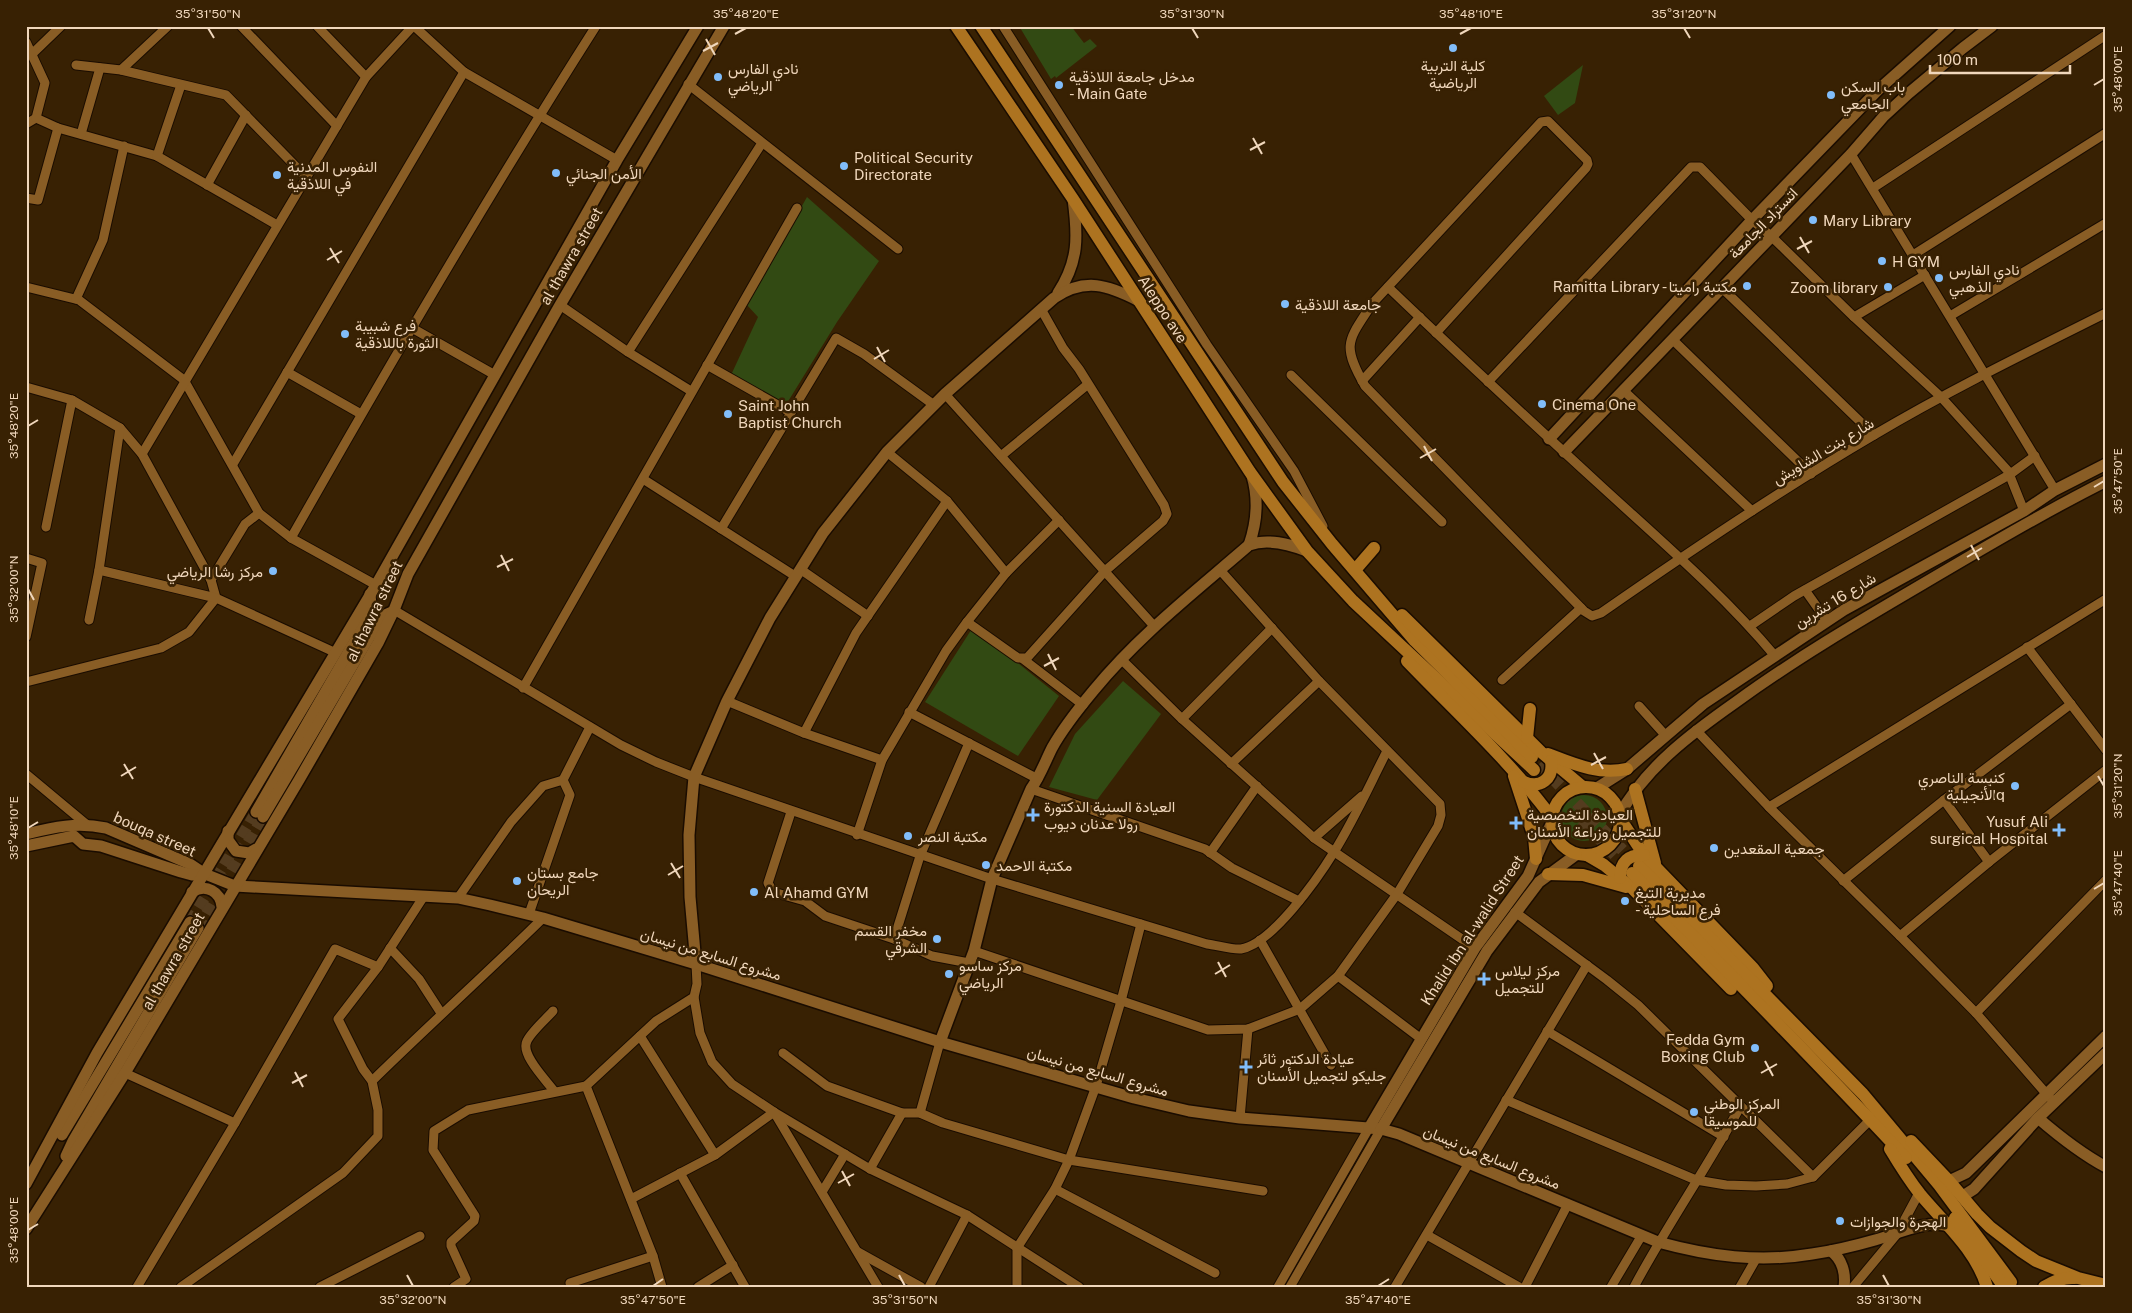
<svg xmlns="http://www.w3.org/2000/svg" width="2132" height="1313" font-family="'Public Sans',Vazirmatn,sans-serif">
	<rect width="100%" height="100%" fill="#382103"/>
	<g fill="#324a13">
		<path d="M1019 26H1071L1084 43 1090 39 1097 46 1056 78 1055 76 1051 79Z"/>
		<path d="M1583 65 1575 103 1558 115 1544 96Z"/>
		<path d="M807 197 879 261 837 322 784 408 731 375 758 317 746 304Z"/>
		<path d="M973 627 1059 696 1018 756 925 702Z"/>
		<path d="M1123 681 1161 714 1097 800 1049 787 1075 734Z"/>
		<circle cx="1584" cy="818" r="23"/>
	</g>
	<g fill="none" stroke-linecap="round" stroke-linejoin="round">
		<g stroke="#543c1f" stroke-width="11" stroke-dasharray="11 5.5" stroke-linecap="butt">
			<path d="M190 922 256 812"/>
			<path d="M198 928 263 817"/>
		</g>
		<g stroke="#543c1f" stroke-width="12" stroke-dasharray="12 6" stroke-linecap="butt">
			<path d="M1539 764 1637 865"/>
			<path d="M1582 820 1630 871"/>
		</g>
		<g stroke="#1a0c00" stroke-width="11">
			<g id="street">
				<path d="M241 26 337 126"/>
				<path d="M317 26 366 77"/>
				<path d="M414 26 464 72 617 160"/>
				<path d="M1003 26 1207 345 1294 471 1323 526"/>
				<path d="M26 42 45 83 36 118 26 124"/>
				<path d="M31 55 61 26"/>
				<path d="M76 65 121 70 226 95 305 176"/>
				<path d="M121 70 168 26"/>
				<path d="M688 84 898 249"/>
				<path d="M36 118 58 128 157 156 277 225"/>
				<path d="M81 134 100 68"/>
				<path d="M1851 154 2055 490"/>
				<path d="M157 156 181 85"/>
				<path d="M207 185 246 115"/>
				<path d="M1873 188 2106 35"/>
				<path d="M26 198 38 200 58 128"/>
				<path d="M1913 255 2106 133"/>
				<path d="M26 287 79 300 184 380 259 513 291 538 376 585"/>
				<path d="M1388 287C1458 354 1529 420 1601 486 1661 541 1723 594 1775 656"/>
				<path d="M1722 288 1874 435"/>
				<path d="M76 299 103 240 124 146"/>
				<path d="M560 305 628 352 691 391"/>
				<path d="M1950 316 2106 223"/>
				<path d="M1854 317 1925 275"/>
				<path d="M412 328 495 375"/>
				<path d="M1436 333 1586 168 1588 164 1587 160 1548 121 1541 122 1372 304C1348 341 1341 344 1365 386L1584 611 1592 616 1601 613C1690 551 1780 490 1874 435 1950 390 2028 352 2106 313"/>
				<path d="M1673 340 1811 474"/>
				<path d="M628 352 762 143"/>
				<path d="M707 365 790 412"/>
				<path d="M287 372 361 414"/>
				<path d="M1291 375 1442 522"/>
				<path d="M1362 381 1420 317"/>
				<path d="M1488 382 1691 167H1700L1752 220 1771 236 1854 317 1941 397 2008 471 2024 511"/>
				<path d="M26 387 72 400 120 428 142 454 211 580 216 598 189 632 161 648 26 682"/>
				<path d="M1623 390 1752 511"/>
				<path d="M945 394 1154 626"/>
				<path d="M887 452 947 501 1006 573"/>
				<path d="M142 454 366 77 413 26"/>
				<path d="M1001 456 1087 385"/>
				<path d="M233 464 464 72"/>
				<path d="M643 479 795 576"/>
				<path d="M46 527 72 400"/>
				<path d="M721 529 836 338 864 354 934 405"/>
				<path d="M291 538C389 365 489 194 596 26"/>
				<path d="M26 558 42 563 26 637"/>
				<path d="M800 569 868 616"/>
				<path d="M99 570 216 598 334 652"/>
				<path d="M211 580 245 524 259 513"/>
				<path d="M1805 590 1827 621"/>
				<path d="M394 610 621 745 656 762 694 777 992 879 1207 944C1216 945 1233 950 1241 949 1272 944 1318 878 1334 852 1354 820 1370 784 1387 751"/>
				<path d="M89 620 99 570 120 428"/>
				<path d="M967 622 1018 658H1027L1105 571 1163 521 1167 514 1164 505 1079 369 1063 348 1041 309"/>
				<path d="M1750 626 1794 596 2009 475 2035 456"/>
				<path d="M2027 647 2106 750"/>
				<path d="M1023 659 1083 705"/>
				<path d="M1122 660 1182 719 1314 838 1475 948"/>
				<path d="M1502 680 1581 608"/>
				<path d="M523 688 797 208"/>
				<path d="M727 701 804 733 882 760"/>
				<path d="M1639 706 1666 736"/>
				<path d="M909 712 1038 779"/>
				<path d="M1182 719 1272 628"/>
				<path d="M1696 730 1769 807 1900 936 1976 1013 2050 1098"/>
				<path d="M804 733 856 633 947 501"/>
				<path d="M1231 764 1319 681"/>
				<path d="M26 774 86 824"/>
				<path d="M1031 789 1205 849 1232 868 1299 901"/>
				<path d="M1944 800 1989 862"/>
				<path d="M1769 807 2106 599"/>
				<path d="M791 812 768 883 773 892 805 901 825 916 894 939 920 856 969 743"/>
				<path d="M857 835 882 760 946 651 967 622 1006 573 1059 520"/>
				<path d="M1314 838 1362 796"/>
				<path d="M1210 853 1257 786"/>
				<path d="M1843 881 1944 800 2071 704"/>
				<path d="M458 898 511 822 543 786 563 780"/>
				<path d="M1515 912 1607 980 1638 1005 1813 1177"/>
				<path d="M529 914 570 795 563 780 590 727"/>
				<path d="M1900 936 1989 862 2106 770"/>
				<path d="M894 939 932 956 969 963"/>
				<path d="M1260 940 1331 1065"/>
				<path d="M390 948 419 979 441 1013"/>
				<path d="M974 951 1208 1030 1248 1029 1300 1009 1338 976 1397 894 1438 826 1441 815 1440 804 1319 681 1220 570"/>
				<path d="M696 964 697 984 694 997 700 1033 712 1062 732 1084 774 1112 870 1169 967 1215 1079 1287"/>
				<path d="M1338 976 1420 1038"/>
				<path d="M553 1011C546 1019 531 1032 527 1041 520 1054 546 1080 554 1091"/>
				<path d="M1976 1013 2106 880"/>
				<path d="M1547 1031 1724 1137"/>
				<path d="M640 1036 715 1155"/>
				<path d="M783 1053 827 1086 902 1113H920L943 1123 1069 1160 1263 1191"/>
				<path d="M125 1073 235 1123"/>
				<path d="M372 1081C428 1026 487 973 543 918"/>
				<path d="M1506 1100 1696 1180 1726 1185 1756 1186 1787 1184 1813 1177 1870 1120"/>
				<path d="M920 1113 940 1042"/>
				<path d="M1240 1118 1248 1029"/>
				<path d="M870 1169 902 1113"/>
				<path d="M680 1173 745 1287"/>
				<path d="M1055 1189 1215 1273"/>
				<path d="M822 1192 845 1154"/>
				<path d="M631 1199 715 1155 774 1112 878 1287"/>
				<path d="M1427 1235 1519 1287"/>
				<path d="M858 1252 921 1287"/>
				<path d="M137 1287 235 1123 335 949 378 967"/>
				<path d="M181 1287 343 1173 378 1136V1110L372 1081 363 1069 338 1019 378 967 424 896"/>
				<path d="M320 1287 420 1236"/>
				<path d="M454 1287 466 1279 451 1246V1242L474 1221 475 1216 433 1150 434 1131 468 1110 586 1086"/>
				<path d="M572 1287 570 1283 653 1256"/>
				<path d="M662 1287 653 1256 586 1086 656 1021 694 997"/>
				<path d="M698 1287 733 1265"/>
				<path d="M929 1287 967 1215"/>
				<path d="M1017 1287V1248L1055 1189 1069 1160 1096 1086 1121 1001 1141 924"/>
				<path d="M1278 1287 1369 1128"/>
				<path d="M1290 1287 1381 1129"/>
				<path d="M1395 1287 1587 965"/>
				<path d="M1525 1287 1568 1204"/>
				<path d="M1611 1287 1642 1235"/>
				<path d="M1634 1287C1667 1225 1707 1168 1740 1107"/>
				<path d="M1740 1287 1756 1259"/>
				<path d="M1853 1287 1897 1234 1919 1193"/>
			</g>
		</g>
		<g stroke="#1a0c00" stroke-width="14">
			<g id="secondary">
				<path d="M1058 293C1079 261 1078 236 1073 199"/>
				<path d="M1549 439 1752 220 1878 90 1950 26"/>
				<path d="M1564 452 1851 154 1884 116 1909 93 1963 48 1992 26"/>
				<path d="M1249 545C1257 522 1259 500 1252 476"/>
				<path d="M1597 788 1627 769 1703 704 1844 610 2024 511 2055 490 2106 464"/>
				<path d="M256 812 368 618 371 606 370 594"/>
				<path d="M1620 814C1647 766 1692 733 1736 702 1795 659 1858 622 1921 585 1982 549 2043 513 2106 481"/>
				<path d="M263 817 377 624 385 615 394 611"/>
				<path d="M228 831V840L236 851 249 853 256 849"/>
				<path d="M26 834C54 827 77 822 106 828L190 864 205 874 235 886 458 898 490 905 543 918 696 964 940 1042 1134 1098 1189 1111 1240 1118 1381 1129 1399 1134 1658 1242C1709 1256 1759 1263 1812 1254 1833 1251 1854 1246 1875 1240 1897 1234 1926 1219 1949 1226"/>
				<path d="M26 846 74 836 83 844 101 846 181 872 192 875 205 874"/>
				<path d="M192 892C206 883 221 892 222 907"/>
				<path d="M696 964 690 897 689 835 694 777 727 701 770 618 823 533 887 452 945 394 1054 298C1085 277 1108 285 1139 301"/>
				<path d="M940 1042 974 951 992 879 1031 789C1040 776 1045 762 1052 748 1063 728 1079 708 1094 690 1139 635 1196 591 1249 545 1268 538 1289 544 1307 551"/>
				<path d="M2038 1118C2060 1137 2080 1153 2106 1167"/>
				<path d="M1369 1128 1475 948 1528 876 1552 822"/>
				<path d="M1381 1129 1487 951 1539 882 1577 854"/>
				<path d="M62 1135 190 922"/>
				<path d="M66 1156 73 1141 198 928"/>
				<path d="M1949 1181 1966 1173 2106 1036"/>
				<path d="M26 1184 97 1053 376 585 617 160 698 26"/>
				<path d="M1963 1196 1974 1189 2038 1118 2106 1053"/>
				<path d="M26 1229 125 1073 299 780 378 643 394 610 408 574 560 305 724 26"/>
				<path d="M1831 1251C1842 1259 1846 1273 1844 1287"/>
			</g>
		</g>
		<g stroke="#1a0c00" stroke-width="15">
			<g id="primary">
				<path d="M956 26 1073 199 1250 472 1307 551 1353 601 1534 770"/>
				<path d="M981 26 1283 482 1332 544 1415 641 1532 757"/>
				<path d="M1355 570 1374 548"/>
				<path d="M1402 615 1541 752 1583 787"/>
				<path d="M1407 661C1456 712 1510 761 1552 818"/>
				<path d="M1527 738 1530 709"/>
				<path d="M1548 754C1574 764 1598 775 1627 769"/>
				<path d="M1514 776 1534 837 1536 859"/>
				<path d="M1524 782C1540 789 1554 779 1551 761"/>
				<circle cx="1586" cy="821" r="34"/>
				<path d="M1635 789 1655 863"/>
				<path d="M1621 820 1644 855 1753 968 1767 986"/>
				<path d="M1587 855 1604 865 1633 889 1731 989"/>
				<path d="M1639 866 1863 1094 1939 1185 2011 1282"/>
				<path d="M1632 873C1723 968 1816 1061 1906 1158"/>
				<path d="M1548 874 1583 875 1626 887"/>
				<path d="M1620 878C1620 862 1629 854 1644 855"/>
				<path d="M1911 1141 1949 1181 1977 1214 1990 1227 2021 1251 2036 1261 2078 1278 2106 1285"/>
				<path d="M1890 1149C1899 1164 1909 1180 1920 1194 1944 1223 1976 1250 1987 1287"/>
				<path d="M1955 1218 2004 1287"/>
				<path d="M2044 1287C2054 1281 2063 1277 2075 1278"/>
			</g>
		</g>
		<use href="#street" stroke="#895d25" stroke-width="9"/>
		<use href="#secondary" stroke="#895d25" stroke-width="11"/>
		<use href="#primary" stroke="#ad7320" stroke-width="12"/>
	</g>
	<path fill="none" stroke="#f0d7bc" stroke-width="2" d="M208 28 214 38M1192 28 1198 38M1684 28 1690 38M735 34 746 28M1460 34 1471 28M706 39 715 55M703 51 718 43M2094 85 2104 79M1253 138 1262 154M1250 150 1265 142M1800 237 1809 253M330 248 339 263M1797 249 1812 241M327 260 342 251M877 347 885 362M874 359 889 350M28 426 38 420M1424 446 1432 461M1420 458 1436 449M2094 487 2104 481M1971 545 1979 560M501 555 509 571M1967 557 1982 548M497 567 513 559M28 589 34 600M1048 654 1056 670M1044 666 1059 658M1594 753 1603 769M124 764 133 779M1591 765 1606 757M121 776 136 767M2098 776 2104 786M28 828 38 822M671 863 680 878M668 875 683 866M2094 889 2104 883M1218 962 1226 977M1215 974 1230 965M1765 1061 1773 1076M295 1072 303 1087M1761 1073 1777 1064M292 1083 307 1075M842 1171 850 1186M838 1183 854 1174M28 1230 38 1224M407 1275 413 1286M899 1275 905 1286M1883 1275 1889 1286M653 1286 663 1279M1378 1286 1389 1279"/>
	<g fill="#81bdfa" stroke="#382103" stroke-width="2">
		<circle cx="1453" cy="48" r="5"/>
		<circle cx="718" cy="77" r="5"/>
		<circle cx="1059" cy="85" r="5"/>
		<circle cx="1831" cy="95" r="5"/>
		<circle cx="844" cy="166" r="5"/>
		<circle cx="556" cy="173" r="5"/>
		<circle cx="277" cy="175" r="5"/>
		<circle cx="1813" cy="220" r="5"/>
		<circle cx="1882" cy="261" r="5"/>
		<circle cx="1939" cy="278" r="5"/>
		<circle cx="1747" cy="286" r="5"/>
		<circle cx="1888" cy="287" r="5"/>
		<circle cx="1285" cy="304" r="5"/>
		<circle cx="345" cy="334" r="5"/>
		<circle cx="1542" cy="404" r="5"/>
		<circle cx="728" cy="414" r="5"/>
		<circle cx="273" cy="571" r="5"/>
		<circle cx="2015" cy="786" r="5"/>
		<path d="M1030.5 807.5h5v5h5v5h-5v5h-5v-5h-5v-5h5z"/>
		<path d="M1513.5 815.5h5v5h5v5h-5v5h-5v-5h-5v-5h5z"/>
		<path d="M2056.5 822.5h5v5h5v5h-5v5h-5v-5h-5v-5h5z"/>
		<circle cx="908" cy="836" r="5"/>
		<circle cx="1714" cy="848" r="5"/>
		<circle cx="986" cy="865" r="5"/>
		<circle cx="517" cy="881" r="5"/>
		<circle cx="754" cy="892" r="5"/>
		<circle cx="1625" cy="901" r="5"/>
		<circle cx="937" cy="939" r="5"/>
		<circle cx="949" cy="974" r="5"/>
		<path d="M1481.5 971.5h5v5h5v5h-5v5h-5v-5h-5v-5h5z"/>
		<circle cx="1755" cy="1048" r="5"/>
		<path d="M1243.5 1059.5h5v5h5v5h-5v5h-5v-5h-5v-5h5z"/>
		<circle cx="1694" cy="1112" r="5"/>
		<circle cx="1840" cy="1221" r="5"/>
	</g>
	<g text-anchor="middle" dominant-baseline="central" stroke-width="5" stroke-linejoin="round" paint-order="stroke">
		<g font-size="15" fill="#f0d7bc" stroke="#382103" text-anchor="start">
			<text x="1453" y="65" text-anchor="middle">كلية التربية<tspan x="1453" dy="17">الرياضية</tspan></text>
			<text x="728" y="68">نادي الفارس<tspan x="728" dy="17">الرياضي</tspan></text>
			<text x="1069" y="76">مدخل جامعة اللاذقية<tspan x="1069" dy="17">- Main Gate</tspan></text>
			<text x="1841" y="86">باب السكن<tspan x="1841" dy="17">الجامعي</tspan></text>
			<text x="854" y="157">Political Security<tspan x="854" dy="17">Directorate</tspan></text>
			<text x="287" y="166">النفوس المدنية<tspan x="287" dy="17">في اللاذقية</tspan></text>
			<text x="566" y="173">الأمن الجنائي</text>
			<text x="1823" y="220">Mary Library</text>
			<text x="1892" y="261">H GYM</text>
			<text x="1949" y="269">نادي الفارس<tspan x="1949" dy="17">الذهبي</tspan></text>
			<text x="1737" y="286" text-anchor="end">Ramitta Library - مكتبة راميتا</text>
			<text x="1878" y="287" text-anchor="end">Zoom library</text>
			<text x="1295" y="304">جامعة اللاذقية</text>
			<text x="355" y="325">فرع شبيبة<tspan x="355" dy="17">الثورة باللاذقية</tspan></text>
			<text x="1552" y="404">Cinema One</text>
			<text x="738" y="405">Saint John<tspan x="738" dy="17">Baptist Church</tspan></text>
			<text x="263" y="571" text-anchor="end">مركز رشا الرياضي</text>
			<text x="2005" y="777" text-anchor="end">كنيسة الناصري<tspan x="2005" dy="17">الأنجيليةq</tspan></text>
			<text x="1044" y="806">العيادة السنية الدكتورة<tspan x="1044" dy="17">رولا عدنان ديوب</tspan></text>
			<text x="1527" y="814">العيادة التخصصية<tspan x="1527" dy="17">للتجميل وزراعة الأسنان</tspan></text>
			<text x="2048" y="821" text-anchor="end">Yusuf Ali<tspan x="2048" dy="17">surgical Hospital</tspan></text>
			<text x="918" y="836">مكتبة النصر</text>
			<text x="1724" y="848">جمعية المقعدين</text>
			<text x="996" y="865">مكتبة الاحمد</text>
			<text x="527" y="872">جامع بستان<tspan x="527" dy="17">الريحان</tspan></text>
			<text x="764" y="892">Al Ahamd GYM</text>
			<text x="1635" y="892">مديرية التبغ<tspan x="1635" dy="17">- فرع الساحلية</tspan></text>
			<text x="927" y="930" text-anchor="end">مخفر القسم<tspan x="927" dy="17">الشرقي</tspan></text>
			<text x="959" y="965">مركز ساسو<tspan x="959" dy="17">الرياضي</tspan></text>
			<text x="1495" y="970">مركز ليلاس<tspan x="1495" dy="17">للتجميل</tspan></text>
			<text x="1745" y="1039" text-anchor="end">Fedda Gym<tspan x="1745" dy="17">Boxing Club</tspan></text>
			<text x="1257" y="1058">عيادة الدكتور ثائر<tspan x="1257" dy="17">جليكو لتجميل الأسنان</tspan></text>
			<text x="1704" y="1103">المركز الوطني<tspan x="1704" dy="17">للموسيقا</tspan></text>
			<text x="1850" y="1221">الهجرة والجوازات</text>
		</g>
		<g font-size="15" fill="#f0d7bc" stroke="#382103">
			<text transform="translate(1763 223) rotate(-46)">اتستراد الجامعة</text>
			<text transform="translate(571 256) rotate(-60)">al thawra street</text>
			<text transform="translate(1163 309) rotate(57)">Aleppo ave</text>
			<text transform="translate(1823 451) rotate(-31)">شارع بنت الشاويش</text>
			<text transform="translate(1835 600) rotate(-31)">شارع 16 تشرين</text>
			<text transform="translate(374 611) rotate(-64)">al thawra street</text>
			<text transform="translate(155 834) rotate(24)">bouqa street</text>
			<text transform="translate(1472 930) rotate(-57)">Khalid ibn al-walid Street</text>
			<text transform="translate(711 954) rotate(17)">مشروع السابع من نيسان</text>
			<text transform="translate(173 961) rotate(-60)">al thawra street</text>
			<text transform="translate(1098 1071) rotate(16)">مشروع السابع من نيسان</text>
			<text transform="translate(1492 1157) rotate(22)">مشروع السابع من نيسان</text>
		</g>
	</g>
	<rect width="2132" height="1313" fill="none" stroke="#382103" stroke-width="55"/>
	<path d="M1930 65v8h140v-8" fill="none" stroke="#f0d7bc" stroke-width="2.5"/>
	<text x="1937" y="65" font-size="15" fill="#f0d7bc" stroke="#382103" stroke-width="4" paint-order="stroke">100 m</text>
	<rect x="28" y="28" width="2076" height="1258" fill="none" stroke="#f0d7bc" stroke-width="2"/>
	<g font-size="12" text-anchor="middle" fill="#f0d7bc">
		<text x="208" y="18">35°31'50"N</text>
		<text x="746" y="18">35°48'20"E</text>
		<text x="1192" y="18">35°31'30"N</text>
		<text x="1471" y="18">35°48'10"E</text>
		<text x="1684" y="18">35°31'20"N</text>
		<text transform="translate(2118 79) rotate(-90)" y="4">35°48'00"E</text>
		<text transform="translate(14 426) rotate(-90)" y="4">35°48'20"E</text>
		<text transform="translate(2118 481) rotate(-90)" y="4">35°47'50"E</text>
		<text transform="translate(14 589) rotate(-90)" y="4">35°32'00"N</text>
		<text transform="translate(2118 786) rotate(-90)" y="4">35°31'20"N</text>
		<text transform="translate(14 828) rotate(-90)" y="4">35°48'10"E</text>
		<text transform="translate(2118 883) rotate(-90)" y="4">35°47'40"E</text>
		<text transform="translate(14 1230) rotate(-90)" y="4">35°48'00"E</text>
		<text x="413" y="1304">35°32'00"N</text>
		<text x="653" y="1304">35°47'50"E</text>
		<text x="905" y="1304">35°31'50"N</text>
		<text x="1378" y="1304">35°47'40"E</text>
		<text x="1889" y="1304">35°31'30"N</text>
	</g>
</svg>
